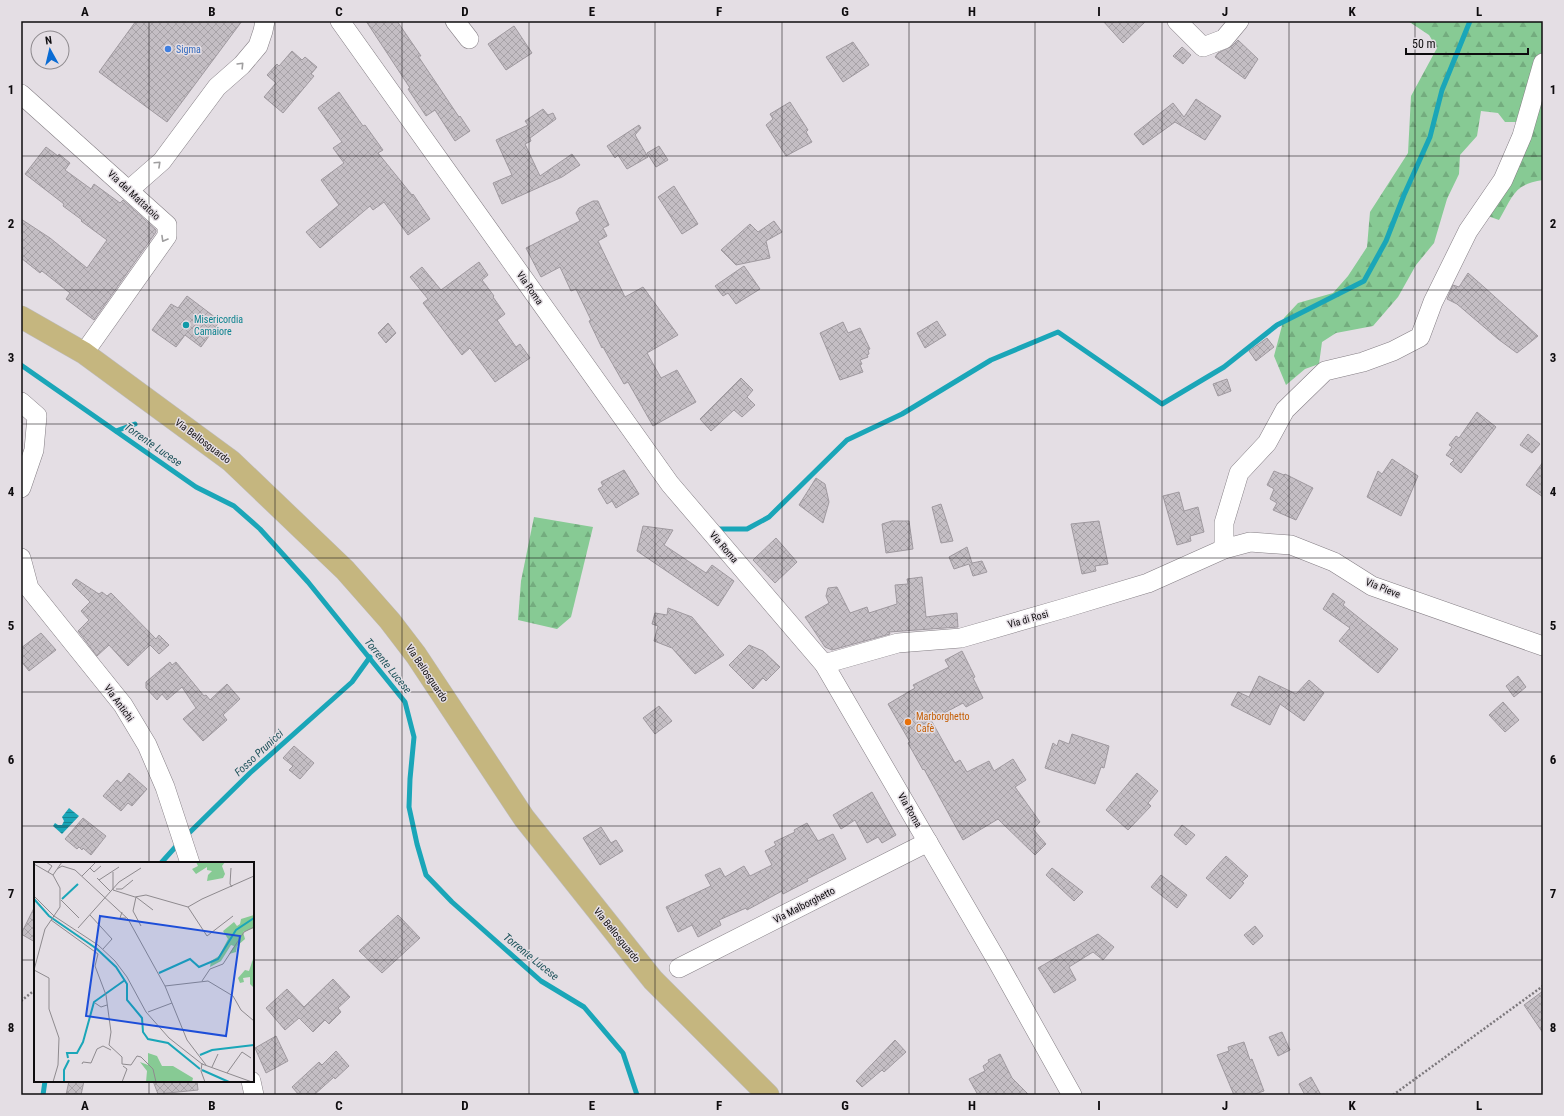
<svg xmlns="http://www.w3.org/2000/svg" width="1564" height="1116" font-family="'Roboto Condensed',sans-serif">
	<defs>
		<pattern id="forest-firs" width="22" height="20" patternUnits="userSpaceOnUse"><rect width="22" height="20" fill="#87ca94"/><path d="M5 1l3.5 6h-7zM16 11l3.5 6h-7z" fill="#73ac7e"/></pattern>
		<pattern id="water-rules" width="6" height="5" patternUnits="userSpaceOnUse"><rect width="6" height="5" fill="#1aa6b8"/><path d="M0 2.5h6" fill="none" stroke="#168694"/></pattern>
		<pattern id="building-cross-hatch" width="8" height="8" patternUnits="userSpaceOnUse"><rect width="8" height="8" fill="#c4bec4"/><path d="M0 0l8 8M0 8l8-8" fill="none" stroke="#a7a2a7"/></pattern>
	</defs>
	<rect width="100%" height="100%" fill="#e4dee4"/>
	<g fill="url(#forest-firs)">
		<path d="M1408 21H1543V180C1514 184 1513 196 1499 220L1479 213 1503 159 1517 122H1505L1498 113 1481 111 1477 136 1460 155 1459 174 1447 199 1434 243 1416 265 1398 297 1373 326 1336 333 1322 342 1319 364 1305 369 1286 385 1274 356 1284 318 1298 303 1333 293 1348 276 1367 247 1370 212 1408 153 1411 96 1437 48 1429 35Z"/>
		<path d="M534 517 593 527 571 617 557 629 518 620 521 581Z"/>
	</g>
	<path fill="url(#water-rules)" d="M69 808 79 816 62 834 53 826 55 823 58 825H62L64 821 62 817Z"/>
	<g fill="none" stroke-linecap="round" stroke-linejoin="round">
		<g stroke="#1aa6b8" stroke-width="5">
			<path d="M21 365 196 487 234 506 260 529 308 582 405 702 414 737 410 779 409 807 417 844 426 875 452 902 541 981 584 1007 623 1053 637 1095"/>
			<path d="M116 431 135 424"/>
			<path d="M718 529H747L769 517 847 440 902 414 991 360 1058 332 1162 404 1224 367 1277 325 1364 281 1386 241 1404 195 1430 137 1442 90 1470 21"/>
			<path d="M185 837 250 773 352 682 370 657"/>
			<path d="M161 863 179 843"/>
			<path d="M43 1095 45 1081"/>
		</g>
	</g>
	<g fill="url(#building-cross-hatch)" stroke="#9f999f">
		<path d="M136 21H242L167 122 99 72Z"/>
		<path d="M366 21H397L421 56H418L459 117 460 116 470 131 455 141 435 110 426 116 408 89 410 88Z"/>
		<path d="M1103 21H1146L1123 43Z"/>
		<path d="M514 26 532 53 506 70 488 44Z"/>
		<path d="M1238 40 1258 59 1245 79 1215 57 1218 53 1232 46Z"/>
		<path d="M853 42 869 65 843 82 826 57Z"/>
		<path d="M1182 47 1191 55 1183 64 1173 56Z"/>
		<path d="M292 51 302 60 305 57 317 67 311 74 314 76 283 113 264 97 276 83 267 75 277 64 279 66Z"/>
		<path d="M339 92 363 126 365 125 383 150 378 153 412 195 413 194 430 219 408 235 384 202 373 210 370 206 320 248 306 232 339 205 321 180 344 163 333 148 342 142 318 108Z"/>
		<path d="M1196 99 1221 116 1205 140 1175 122 1143 145 1134 134 1173 103 1184 117Z"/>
		<path d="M790 102 808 130 806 132 812 142 786 156 766 125 773 119 770 114Z"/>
		<path d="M543 109 548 115 553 113 556 119 530 138 531 141 525 144 540 176 572 154 580 165 562 177 502 204 493 183 512 175 496 140 528 125 525 121Z"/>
		<path d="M639 125 641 128 635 135 648 157 627 169 618 155 615 158 607 146Z"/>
		<path d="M659 146 668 160 656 167 647 153Z"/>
		<path d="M46 147 58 156 59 154 70 163 65 170 91 189 94 184 120 203 123 200 156 230V232L94 320 66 299 70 293 42 271 40 273 21 258V219L50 238 87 268 107 240 81 221 82 220 63 206 64 204 25 174Z"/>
		<path d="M674 186 698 224 682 234 658 197Z"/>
		<path d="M593 201H598L609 225 603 228 607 236 598 241 625 297 643 287 678 335 647 353 661 378 677 370 696 402 653 426 628 382 624 384 603 347 602 348 589 321 591 320 576 289 571 291 560 267 541 277 526 248 580 221 576 213 579 208Z"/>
		<path d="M774 221 782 232 766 241 770 258 736 265 721 250 750 224 758 232Z"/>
		<path d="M479 262 488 275 482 280 494 296 493 297 505 314 497 320 516 347 520 344 530 358 495 382 470 348 462 355 423 303 428 299 410 277 422 267 441 290Z"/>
		<path d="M744 266 760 289 736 304 728 293 723 296 715 286Z"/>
		<path d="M1468 273 1484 287 1538 336 1517 353 1498 339 1457 304 1447 299 1453 285 1459 287Z"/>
		<path d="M187 296 220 321 201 347 185 335 176 347 152 330 171 304 178 308Z"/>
		<path d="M937 321 946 335 925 348 917 333Z"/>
		<path d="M843 322 848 333 860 328 870 349 868 350 869 354 867 355 868 357 860 360 862 364 860 365 863 372 840 380 820 333Z"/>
		<path d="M388 323 396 333 386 343 378 333Z"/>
		<path d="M1267 338 1274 347 1256 361 1249 351Z"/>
		<path d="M741 378 753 390 747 397 755 405 742 417 734 410 711 431 700 419Z"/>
		<path d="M1227 379 1231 391 1218 396 1213 384Z"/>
		<path d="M1477 412 1496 427 1461 473 1450 464 1454 460 1446 455 1452 447 1449 445 1456 436 1459 438Z"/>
		<path d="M1528 434 1540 444 1532 453 1520 445Z"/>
		<path d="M1392 459 1418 476 1401 516 1367 497 1378 471 1382 474Z"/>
		<path d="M1543 462V497L1526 485Z"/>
		<path d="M624 470 639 494 616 508 612 501 607 504 598 489 603 486 601 482Z"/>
		<path d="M1274 471 1284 475 1285 474 1313 488 1296 520 1273 510 1277 503 1270 499 1274 489 1267 485Z"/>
		<path d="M816 478 825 484 829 502 823 523 799 505Z"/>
		<path d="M1179 492 1184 511 1198 507 1204 532 1190 536 1191 541 1177 545 1163 496Z"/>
		<path d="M941 504 953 541 941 543 932 507Z"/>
		<path d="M892 521H909L913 549 886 553 882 524Z"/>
		<path d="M1099 521 1108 564 1095 566 1096 571 1082 574 1071 524Z"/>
		<path d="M643 526 673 530 664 545 706 573 712 565 734 581 718 606 637 551Z"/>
		<path d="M776 538 797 562 775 583 753 560Z"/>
		<path d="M967 547 972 563 982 561 987 572 973 576 969 564 954 569 949 557Z"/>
		<path d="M922 577 926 617 957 613 958 627 889 632 890 634 832 650 825 647 805 617 829 603 826 596 828 588 837 587 850 613 867 607 869 613 897 604 895 585 908 584 907 579Z"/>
		<path d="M76 579 99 594 102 592 107 596 111 593 156 639 159 635 169 645 159 654 150 645 128 666 109 645 97 656 78 631 89 620 81 611 90 602 72 584Z"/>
		<path d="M1333 593 1345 602 1343 605 1398 649 1378 673 1339 641 1350 628 1323 609Z"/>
		<path d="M668 608 692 617 724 655 695 674 672 648 654 641 658 626 652 624 655 613 667 615Z"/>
		<path d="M41 633 56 650 29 671 21 661V648Z"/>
		<path d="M749 645 763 651 780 667 766 681 763 678 753 689 729 665Z"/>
		<path d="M962 651 975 677 973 678 983 698 966 707 963 703 931 720 955 763 960 760 967 772 989 761 994 771 1013 759 1026 780 1015 787 1040 822 1033 829 1046 844 1035 855 998 819 963 840 924 769 923 770 908 743 910 742 888 704 915 688 913 685 949 667 945 660Z"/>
		<path d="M170 662 172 665 176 662 204 696 206 695 210 700 227 684 240 699 223 715 227 720 203 741 183 719 196 708 182 687 167 700 162 694 157 700 146 688V682Z"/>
		<path d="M1259 676 1296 694 1309 680 1324 693 1304 721 1280 704 1270 725 1231 705 1238 692 1249 697Z"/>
		<path d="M1518 676 1526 687 1514 697 1506 686Z"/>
		<path d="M1503 702 1519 720 1505 732 1489 715Z"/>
		<path d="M659 706 672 721 655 734 643 718Z"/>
		<path d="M1072 734 1109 746 1104 768 1101 767 1095 784 1045 768 1053 743 1057 746 1059 740 1069 744Z"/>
		<path d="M294 746 314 763 300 779 289 770 293 766 283 758Z"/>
		<path d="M129 773 147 789 132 806 128 803 121 811 103 796 117 780 121 783Z"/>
		<path d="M1137 773 1158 791 1148 803 1151 806 1128 830 1106 810Z"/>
		<path d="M872 792 896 835 882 843 878 837 867 843 855 820 841 829 833 815Z"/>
		<path d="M83 818 106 836 91 855 83 848 82 850 79 847 77 849 65 839Z"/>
		<path d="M807 823 818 841 833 834 846 859 807 879 808 881 783 894 782 891 747 910 746 908 719 920 721 925 698 937 692 925 678 932 666 907 711 886 705 875 720 868 725 877 744 866 750 876 772 865 765 851 776 845 774 842 795 832 794 830Z"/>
		<path d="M1182 825 1195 835 1186 845 1174 835Z"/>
		<path d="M601 827 611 843 616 840 623 851 600 865 583 838Z"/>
		<path d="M1226 856 1248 876 1242 882 1244 883 1230 899 1206 878Z"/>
		<path d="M1052 868 1083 892 1074 901 1046 875Z"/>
		<path d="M1161 875 1187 895 1177 908 1151 887Z"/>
		<path d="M35 906V942L21 934Z"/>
		<path d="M398 915 420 938 382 973 359 951Z"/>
		<path d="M1255 926 1263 936 1253 945 1244 935Z"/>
		<path d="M1098 934 1114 947 1103 960 1093 952 1069 967 1076 980 1054 993 1038 968Z"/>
		<path d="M333 979 350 997 338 1008 341 1012 329 1024 325 1020 313 1032 299 1018 285 1030 266 1008 287 989 304 1007Z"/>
		<path d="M1543 991V1033L1524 1005Z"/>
		<path d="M1282 1032 1290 1050 1278 1056 1269 1037Z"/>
		<path d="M276 1036 288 1061 266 1073 255 1048Z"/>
		<path d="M895 1040 906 1052 884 1072 882 1070 862 1087 856 1081Z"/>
		<path d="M1244 1042 1250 1060 1252 1059 1264 1091 1252 1095H1234L1217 1055 1229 1051 1228 1047Z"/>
		<path d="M336 1051 349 1066 335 1079 334 1077 314 1095H299L292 1087 319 1062 322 1065Z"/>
		<path d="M1000 1054 1012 1078 1029 1095H978L969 1079 985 1071 983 1066 989 1062 988 1060Z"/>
		<path d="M1311 1077 1321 1095H1305L1299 1084Z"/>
		<path d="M69 1081H84L81 1095H66Z"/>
		<path d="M153 1081H197L198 1090 158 1094Z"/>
	</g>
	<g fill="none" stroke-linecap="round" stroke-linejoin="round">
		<g stroke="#847e84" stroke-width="20">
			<g id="minor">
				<path d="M340 21 670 484 824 664 996 959 1072 1095"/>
				<path d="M455 21 469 39"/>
				<path d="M1177 21 1203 47 1224 39 1239 21"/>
				<path d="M21 94 167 225V236L84 353"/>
				<path d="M129 190 162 161 217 87 242 65 258 46 263 31 265 21"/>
				<path d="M21 402 37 416 34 450 21 488"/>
				<path d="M1224 549V523L1239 473 1267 443 1285 410 1325 371 1363 362 1393 351 1420 337 1433 302 1468 231 1503 180 1522 136 1543 63"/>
				<path d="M21 558 29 588 123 705 147 745 165 787 190 863"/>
				<path d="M824 664 898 643 961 638 1065 608 1148 583 1224 549 1250 542 1291 545 1334 562 1372 586 1543 646"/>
				<path d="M679 968 928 842"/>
				<path d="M251 1081 254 1095"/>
			</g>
		</g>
		<g stroke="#bcbbbc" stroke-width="23">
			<path id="major" d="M21 317 84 353 231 461 345 570 390 621 416 655 524 818 653 980 768 1095"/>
		</g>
		<g stroke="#7c787c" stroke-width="2.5" stroke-dasharray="2 2" stroke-linecap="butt">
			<path d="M21 1001 35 990"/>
			<path d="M1393 1095 1543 986"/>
		</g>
		<use href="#minor" stroke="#fff" stroke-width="19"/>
		<use href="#major" stroke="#c5b67f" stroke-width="22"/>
	</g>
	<defs><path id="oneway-chevron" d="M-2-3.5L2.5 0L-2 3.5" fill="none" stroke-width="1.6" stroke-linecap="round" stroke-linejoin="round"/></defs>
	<g stroke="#9f9e9f">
		<use href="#oneway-chevron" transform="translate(241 65) rotate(-46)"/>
		<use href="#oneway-chevron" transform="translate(158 164) rotate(-43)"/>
		<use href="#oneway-chevron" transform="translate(164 239) rotate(120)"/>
	</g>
	<path fill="none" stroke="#0e0c0e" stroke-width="1" stroke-opacity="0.55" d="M149 21V863M275 21V1095M402 21V1095M529 21V1095M655 21V1095M782 21V1095M909 21V1095M1035 21V1095M1162 21V1095M1289 21V1095M1415 21V1095M21 156H1543M21 290H1543M21 424H1543M21 558H1543M21 692H1543M21 826H1543M21 960H35M253 960H1543M149 1081V1095"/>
	<circle fill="#3f7fe0" stroke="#e4dee4" stroke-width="1.5" cx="168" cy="49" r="4"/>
	<circle fill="#0f9aa8" stroke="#e4dee4" stroke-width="1.5" cx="186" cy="325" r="4"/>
	<circle fill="#e8710a" stroke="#e4dee4" stroke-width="1.5" cx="908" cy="722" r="4"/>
	<g text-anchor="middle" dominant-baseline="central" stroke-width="3" stroke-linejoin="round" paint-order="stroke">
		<g font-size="10" fill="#366cbe" stroke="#e4dee4" text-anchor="start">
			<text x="176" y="49">Sigma</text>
		</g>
		<g font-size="10" fill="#0e0c0e" stroke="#e4dee4">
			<text transform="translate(134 195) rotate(43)">Via del Mattatoio</text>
			<text transform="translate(530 288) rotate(55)">Via Roma</text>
			<text transform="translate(203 441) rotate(37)">Via Bellosguardo</text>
			<text transform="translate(724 547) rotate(49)">Via Roma</text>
			<text transform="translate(1383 588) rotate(22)">Via Pieve</text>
			<text transform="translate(1028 619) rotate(-16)">Via di Rosi</text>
			<text transform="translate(427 673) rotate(56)">Via Bellosguardo</text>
			<text transform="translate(119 703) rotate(54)">Via Antichi</text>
			<text transform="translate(910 810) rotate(60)">Via Roma</text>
			<text transform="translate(804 905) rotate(-27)">Via Malborghetto</text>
			<text transform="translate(617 935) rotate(51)">Via Bellosguardo</text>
		</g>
		<g font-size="10" fill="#0d838f" stroke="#e4dee4" text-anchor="start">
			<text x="194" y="319">Misericordia<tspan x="194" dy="12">Camaiore</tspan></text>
		</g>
		<g font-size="10" fill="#c56008" stroke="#e4dee4" text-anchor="start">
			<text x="916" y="716">Marborghetto<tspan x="916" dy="12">Cafè</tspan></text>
		</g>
		<g font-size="11" font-style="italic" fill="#1f535b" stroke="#e4dee4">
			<text transform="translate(153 445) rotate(35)">Torrente Lucese</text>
			<text transform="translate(388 666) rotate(51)">Torrente Lucese</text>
			<text transform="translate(259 753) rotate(-43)">Fosso Prunicci</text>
			<text transform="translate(531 957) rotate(39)">Torrente Lucese</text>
		</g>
	</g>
	<g transform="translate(34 862)">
		<rect width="220" height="220" fill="#e4dee4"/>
		<path d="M162 0H191L188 4 191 12 189 16 173 19 174 13 178 9 173 8V5L162 12 158 7 164 4ZM220 53V66L209 70 211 77 203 84 202 90 195 92 200 84 197 83 187 99 176 105 177 99 185 94 194 77 189 69 200 60 203 64 206 62 207 57ZM220 94V126L216 122V115L209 116 210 120 206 121 204 116 211 108 215 109ZM114 191 123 194 128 204H139L159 216 158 220H112L113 209 106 200 114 203Z" fill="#87ca94"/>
		<path fill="none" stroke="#1aa6b8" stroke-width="2" d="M0 37 15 54 63 87 82 105 93 122V138L108 156 109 170 114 177 134 181 166 207M28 37 44 22M125 111 156 97 165 105 184 97 202 68 220 56M166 193 178 188 220 183M34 196 33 191H43L49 180 60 140 91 118M168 208 195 220M30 220V208L35 198"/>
		<path fill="none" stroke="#8e8a8e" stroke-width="1" d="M12 0 18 4 14 10M0 2 19 13M56 6 60 10 67 4M197 6 196 22 198 25M23 7 28 4 41 8 94 57 131 124 153 178 172 203M19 13 28 0M48 14 62 0M63 16 77 30M65 18 85 5M82 27H88L99 18M79 28 101 35 112 33 154 45M79 28V10M0 34 20 54 64 83 81 99 93 115 112 150 135 176 168 202 218 220M27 38 45 56M154 45 168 37 220 14M154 45 173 74 199 54M88 50 86 56H92M56 53 78 77 69 87M17 58 64 92 61 104 72 133 77 170 75 183 88 195V202L97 203 103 194 107 195 119 207 122 220M107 64 99 49 102 35 119 48M44 66 85 20 107 6M0 108 15 116V147L25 176 24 203 19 220M0 108 11 67 26 45V26L19 13M168 119 176 107 189 102 210 70 220 65M131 124 174 119 199 134 207 148 220 159M61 141 67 145 73 143M114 150 138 141M168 201 167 209 171 220M48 202 49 200 57 201 63 187 69 184 77 188M178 205 184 192M193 211 208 190 217 196M88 220 93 207 89 204"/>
		<path fill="#1d4ed8" fill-opacity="0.15" stroke="#1d4ed8" stroke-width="2" d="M66 54 206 74 192 174 52 154Z"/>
		<rect width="220" height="220" fill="none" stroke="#0e0c0e" stroke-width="2"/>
	</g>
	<rect width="1564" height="1116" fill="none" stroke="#e4dee4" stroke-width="44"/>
	<g transform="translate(50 50) rotate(352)"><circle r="19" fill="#e4dee4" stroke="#8e8a8e"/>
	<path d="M0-3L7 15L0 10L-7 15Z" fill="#0a6cd4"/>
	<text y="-6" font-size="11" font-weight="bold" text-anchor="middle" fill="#0e0c0e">N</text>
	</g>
	<path d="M1406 48v6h122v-6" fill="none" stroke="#0e0c0e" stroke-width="2"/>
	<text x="1412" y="48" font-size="12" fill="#0e0c0e" stroke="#e4dee4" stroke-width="3" paint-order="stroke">50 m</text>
	<rect x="22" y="22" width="1520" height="1072" fill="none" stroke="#0e0c0e" stroke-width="1.5"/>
	<g font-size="13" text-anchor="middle" font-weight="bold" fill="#0e0c0e">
		<text x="85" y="16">A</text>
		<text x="212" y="16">B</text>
		<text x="339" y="16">C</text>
		<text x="465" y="16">D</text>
		<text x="592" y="16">E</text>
		<text x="719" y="16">F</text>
		<text x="845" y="16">G</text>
		<text x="972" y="16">H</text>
		<text x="1099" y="16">I</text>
		<text x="1225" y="16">J</text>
		<text x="1352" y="16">K</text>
		<text x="1479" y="16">L</text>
		<text x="11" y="94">1</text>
		<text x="1553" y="94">1</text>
		<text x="11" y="228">2</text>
		<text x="1553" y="228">2</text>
		<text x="11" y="362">3</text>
		<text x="1553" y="362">3</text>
		<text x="11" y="496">4</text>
		<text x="1553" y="496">4</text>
		<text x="11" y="630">5</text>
		<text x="1553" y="630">5</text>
		<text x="11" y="764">6</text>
		<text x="1553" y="764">6</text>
		<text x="11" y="898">7</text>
		<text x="1553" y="898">7</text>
		<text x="11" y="1032">8</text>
		<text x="1553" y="1032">8</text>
		<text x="85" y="1110">A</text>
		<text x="212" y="1110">B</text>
		<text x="339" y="1110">C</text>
		<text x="465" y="1110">D</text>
		<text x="592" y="1110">E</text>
		<text x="719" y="1110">F</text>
		<text x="845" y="1110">G</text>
		<text x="972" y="1110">H</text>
		<text x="1099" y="1110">I</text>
		<text x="1225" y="1110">J</text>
		<text x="1352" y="1110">K</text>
		<text x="1479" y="1110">L</text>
	</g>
</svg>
